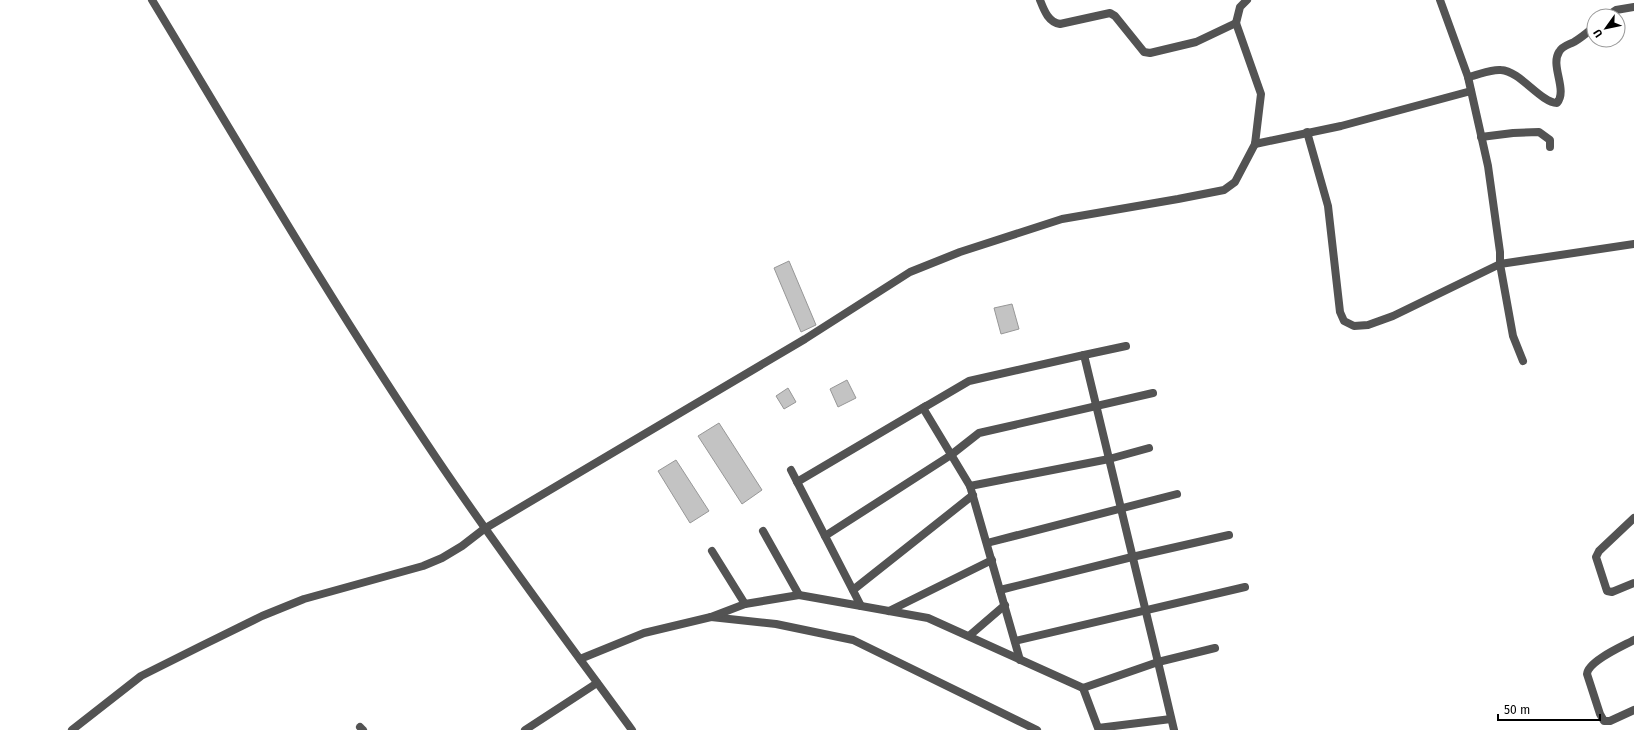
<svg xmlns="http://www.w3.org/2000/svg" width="1634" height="730" font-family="'Fira Sans',sans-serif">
	<rect width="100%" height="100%" fill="#fff"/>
	<g fill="#c3c3c3" stroke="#979797">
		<path d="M789 261 816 325 801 332 774 268Z"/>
		<path d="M1012 304 1019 329 1001 334 994 308Z"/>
		<path d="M847 380 856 398 838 407 830 389Z"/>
		<path d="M788 388 796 402 784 409 776 396Z"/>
		<path d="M719 423 762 490 742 504 698 436Z"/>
		<path d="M676 460 709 511 690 523 658 471Z"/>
	</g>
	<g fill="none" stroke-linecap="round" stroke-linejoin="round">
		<g stroke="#535353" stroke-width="8">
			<path d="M152 0C245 154 336 310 437 459 499 551 566 640 632 730"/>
			<path d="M1040 0C1044 10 1048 22 1060 24L1110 13 1115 16 1144 52 1150 53 1196 42 1236 23"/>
			<path d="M1607 16 1616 10 1634 7"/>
			<path d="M1468 77C1479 75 1490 69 1501 70 1520 71 1540 102 1557 103 1568 90 1550 66 1559 52 1562 46 1568 45 1574 42 1581 38 1588 32 1594 27"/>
			<path d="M1307 132 1328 206 1340 312 1344 321 1354 326 1368 325 1393 316 1500 264V252L1488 166 1468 77 1440 0"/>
			<path d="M1481 137 1513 133 1539 132 1550 140V147"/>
			<path d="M1255 144 1341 126 1471 91"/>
			<path d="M1084 355 1126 346"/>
			<path d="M1523 361 1513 336 1500 264 1634 244"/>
			<path d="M791 470 861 606 799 595"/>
			<path d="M797 482 926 406"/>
			<path d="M970 486 1109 459 1149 448"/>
			<path d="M1634 518 1599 551 1596 557 1607 591 1612 592 1634 583"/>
			<path d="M825 536 951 455 979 433 1153 393"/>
			<path d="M987 543 1177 494"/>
			<path d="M853 590 973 495"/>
			<path d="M1000 590 1132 557 1229 535"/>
			<path d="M745 604 799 595 763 531"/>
			<path d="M861 606 928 618 1083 688 1158 662 1174 730"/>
			<path d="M889 611 992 560"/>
			<path d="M711 617 776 624 853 640 1037 730"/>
			<path d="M969 636 1005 605"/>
			<path d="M1634 640C1623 646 1588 661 1587 674L1600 714 1604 721H1610L1634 710"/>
			<path d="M1015 641 1245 587"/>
			<path d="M580 659 644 633 711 617 745 604 712 551"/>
			<path d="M1020 660 970 486 923 408 969 381 1084 355 1158 662 1215 648"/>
			<path d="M1083 688 1098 728 1171 719"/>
			<path d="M360 727 363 730"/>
			<path d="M72 730 141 676 201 646 262 616 304 599 423 566 442 558 462 546 484 529 805 339 910 272 960 252 1062 219 1178 199 1224 190 1235 182 1255 144 1261 94 1236 23 1240 7 1247 0"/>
			<path d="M525 730 597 683"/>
		</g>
	</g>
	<g transform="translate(1606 28) rotate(237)"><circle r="19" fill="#ffffff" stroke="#999999"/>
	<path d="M0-3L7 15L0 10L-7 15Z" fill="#000000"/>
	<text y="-6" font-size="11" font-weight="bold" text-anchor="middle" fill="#000000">U</text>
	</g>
	<path d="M1498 714v6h102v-6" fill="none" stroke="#000000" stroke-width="2"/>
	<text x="1504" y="714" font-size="12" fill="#000000" stroke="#ffffff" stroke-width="3" paint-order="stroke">50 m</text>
</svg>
